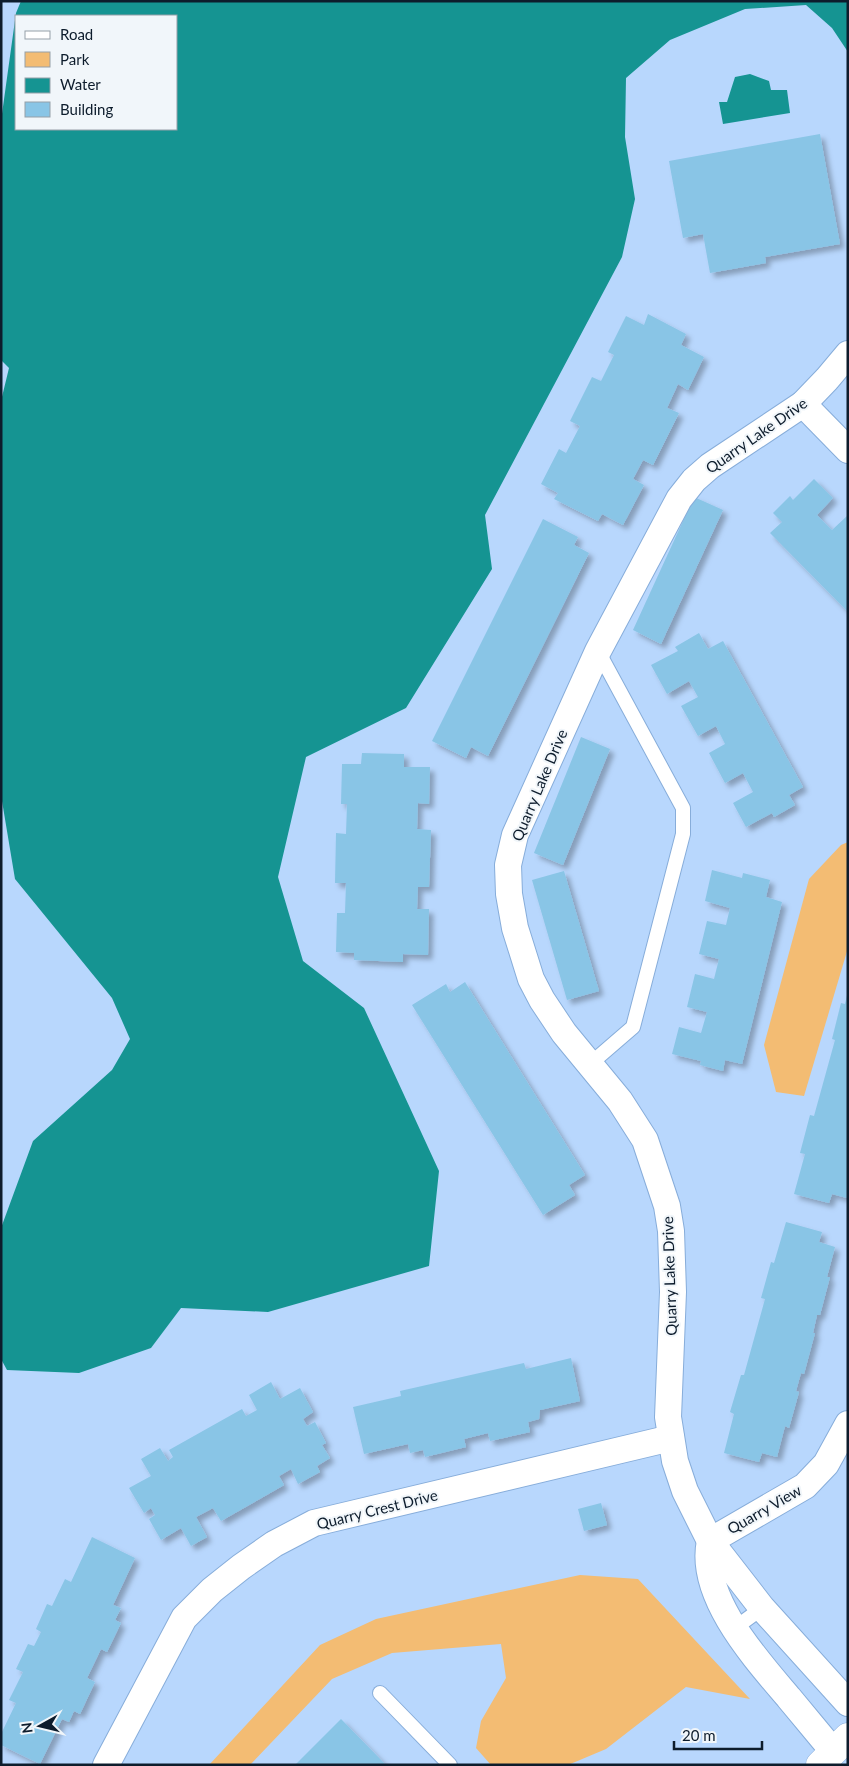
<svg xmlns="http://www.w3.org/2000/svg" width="849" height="1766" font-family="Lato,sans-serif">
	<defs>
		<filter id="shadow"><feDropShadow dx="4.5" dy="4.5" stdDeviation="2.5" flood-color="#0004"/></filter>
	</defs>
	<rect width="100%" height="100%" fill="#b8d7fd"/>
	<g fill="#f3bc73">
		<path d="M848 842V948L804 1096 776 1092 764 1045 809 879 841 845Z"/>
		<path d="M580 1575 638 1579 750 1699 686 1687 606 1749 568 1765H491L476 1748 481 1721 506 1678 501 1644 392 1653 332 1679 250 1765H209L320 1645 376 1619Z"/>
	</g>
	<g fill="#159492" fill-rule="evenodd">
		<path d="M21 1H848V52L832 28 806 5 745 9 670 40 626 78 625 137 635 199 622 257 485 515 492 569 406 708 306 757 278 877 303 961 364 1008 439 1171 429 1266 268 1312 181 1308 151 1348 79 1373 7 1370 1 1359V1228L33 1141 112 1070 130 1039 112 998 15 879 1 795V401L9 368 1 360V121L16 13ZM16 16H176V129H16Z"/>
		<path d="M750 74 769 81 771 90H787L790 113 723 124 719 102H727L735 77Z"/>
	</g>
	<g fill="#89c5e6" filter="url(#shadow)">
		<path d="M820 134 840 244 765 257 766 263 710 273 703 234 683 238 669 161Z"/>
		<path d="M648 314 686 334 681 345 704 357 688 390 678 384 667 408 679 413 653 465 643 460 633 479 644 485 623 525 602 514 598 521 554 499 558 493 541 484 559 449 566 453 580 426 570 421 592 377 601 381 614 355 608 352 626 316 644 325Z"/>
		<path d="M814 479 833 498 817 515 832 530 847 516 848 517V612L770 533 782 522 773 513 790 496 793 500Z"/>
		<path d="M694 497 723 510 661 644 633 630Z"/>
		<path d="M543 519 578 537 574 545 589 553 488 756 471 747 466 758 432 741Z"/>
		<path d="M699 633 708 649 723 641 803 787 789 795 795 805 774 817 772 813 746 827 733 803 753 792 743 773 725 783 709 753 725 744 716 726 698 736 681 706 698 697 689 681 667 694 651 665 678 651 675 647Z"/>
		<path d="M581 737 610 749 563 865 534 853Z"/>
		<path d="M362 753 404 754V767H430L429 804 418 803 417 829 431 830 429 887H418L417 909H429L428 955 403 954V962L354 960V953L336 952 337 913H345L346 883H335L336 833 346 834 347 804H341L342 764H361Z"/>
		<path d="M712 870 742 878 743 873 770 880 766 897 782 902 742 1064 725 1060 723 1071 700 1065 701 1061 672 1054 679 1027 701 1033 707 1012 687 1007 695 974 714 979 719 959 699 954 707 921 726 925 730 908 705 901Z"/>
		<path d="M564 871 599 991 567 1000 532 880Z"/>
		<path d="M465 982 585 1175 569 1185 575 1195 543 1215 412 1005 446 984 450 992Z"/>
		<path d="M847 995 848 1196 847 1198 832 1194 829 1203 794 1194 805 1154 800 1153 810 1115 814 1116 835 1040 832 1039 841 1003 845 1004Z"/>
		<path d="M786 1222 822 1232 819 1242 835 1247 827 1277H830L820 1315H817L813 1333H815L804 1374 801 1373 796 1391 799 1392 789 1428 785 1426 777 1457 762 1453 759 1462 724 1453 734 1414 730 1412 741 1375H744L765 1299 761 1298 771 1262 774 1263Z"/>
		<path d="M571 1358 580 1401 540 1410 539 1419 528 1422 530 1432 490 1441 488 1433 464 1439 466 1447 425 1457 423 1450 410 1453 408 1444 364 1454 353 1407 401 1396 400 1391 524 1363 526 1369Z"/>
		<path d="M271 1382 280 1399 300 1388 313 1412 303 1419 307 1426 315 1422 326 1443 322 1445 330 1458 317 1466 320 1472 298 1484 291 1469 279 1476 284 1485 221 1521 213 1508 196 1517 207 1537 191 1546 181 1528 161 1540 149 1519 155 1515 151 1508 144 1513 129 1488 151 1476 141 1459 160 1448 168 1461 173 1457 169 1450 242 1409 246 1416 257 1410 249 1395Z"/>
		<path d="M601 1503 607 1525 584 1531 578 1509Z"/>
		<path d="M92 1537 135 1558 113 1605 121 1608 115 1620 121 1623 107 1652 101 1649 87 1678 95 1682 80 1714 74 1711 69 1722 62 1719 40 1764 1 1745V1734L16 1703 9 1700 23 1672 16 1669 28 1644 34 1646 41 1632 36 1629 47 1604 52 1606 65 1579 71 1582Z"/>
		<path d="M341 1719 386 1765H295Z"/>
	</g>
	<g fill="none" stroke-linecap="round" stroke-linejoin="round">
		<g stroke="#87adda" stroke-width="16">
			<g id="lane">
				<path d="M589 1065 633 1027 683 834V808L598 651"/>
				<path d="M735 1628 762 1608"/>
				<path d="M380 1693 450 1765"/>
			</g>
		</g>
		<g stroke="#87adda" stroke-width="28">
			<g id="street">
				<path d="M848 354 827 379 803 404 710 466 694 480 679 499 598 651 515 835 508 865 509 894 515 928 531 979 542 1000 564 1033 620 1101 645 1140 667 1206 671 1231 673 1292 668 1417 675 1461 685 1491 710 1541 762 1608 848 1703"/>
				<path d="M803 404 848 450"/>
				<path d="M710 1541C698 1596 756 1659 789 1698 804 1716 818 1733 833 1751"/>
				<path d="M710 1541 805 1486 826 1464 848 1424"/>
				<path d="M106 1765 184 1618 212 1590 241 1567 274 1544 314 1523 671 1438"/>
			</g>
		</g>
		<g stroke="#87adda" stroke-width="29">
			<path id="primary" d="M820 1765 848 1737"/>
		</g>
		<use href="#lane" stroke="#fff" stroke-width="14"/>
		<use href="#street" stroke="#fff" stroke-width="26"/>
		<use href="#primary" stroke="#fff" stroke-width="28"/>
	</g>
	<g text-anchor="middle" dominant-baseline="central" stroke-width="4" stroke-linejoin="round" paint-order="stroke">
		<g font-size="15" fill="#0d1c2c" stroke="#f1f6fa">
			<text transform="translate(756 435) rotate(-35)">Quarry Lake Drive</text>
			<text transform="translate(539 785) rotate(-67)">Quarry Lake Drive</text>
			<text transform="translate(669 1276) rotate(-92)">Quarry Lake Drive</text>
			<text transform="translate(377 1509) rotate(-14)">Quarry Crest Drive</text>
			<text transform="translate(764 1509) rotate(-30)">Quarry View</text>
		</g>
	</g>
	<rect width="849" height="1766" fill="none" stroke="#0d1c2c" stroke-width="5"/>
	<rect x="15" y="15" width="162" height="115" fill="#f1f6fa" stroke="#969fa8"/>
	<rect x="25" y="31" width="25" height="8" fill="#ffffff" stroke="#969fa8"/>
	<text x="60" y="40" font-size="15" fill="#0d1c2c">Road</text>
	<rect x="25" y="52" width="25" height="15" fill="#f3bc73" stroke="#969fa8"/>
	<text x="60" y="65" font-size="15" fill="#0d1c2c">Park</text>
	<rect x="25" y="78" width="25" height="15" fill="#159492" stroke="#969fa8"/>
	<text x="60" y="90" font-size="15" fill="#0d1c2c">Water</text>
	<rect x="25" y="102" width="25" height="15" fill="#89c5e6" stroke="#969fa8"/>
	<text x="60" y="115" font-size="15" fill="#0d1c2c">Building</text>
	<g transform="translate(40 1726) rotate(262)" stroke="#f1f6fa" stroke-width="4" paint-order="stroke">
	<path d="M0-4L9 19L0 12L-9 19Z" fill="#0d1c2c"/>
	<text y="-8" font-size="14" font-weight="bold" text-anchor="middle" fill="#0d1c2c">N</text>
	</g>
	<path d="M674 1741v8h88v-8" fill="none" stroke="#0d1c2c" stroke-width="2.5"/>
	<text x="682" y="1741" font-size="15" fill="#0d1c2c" stroke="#f1f6fa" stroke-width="4" paint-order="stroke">20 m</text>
</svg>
